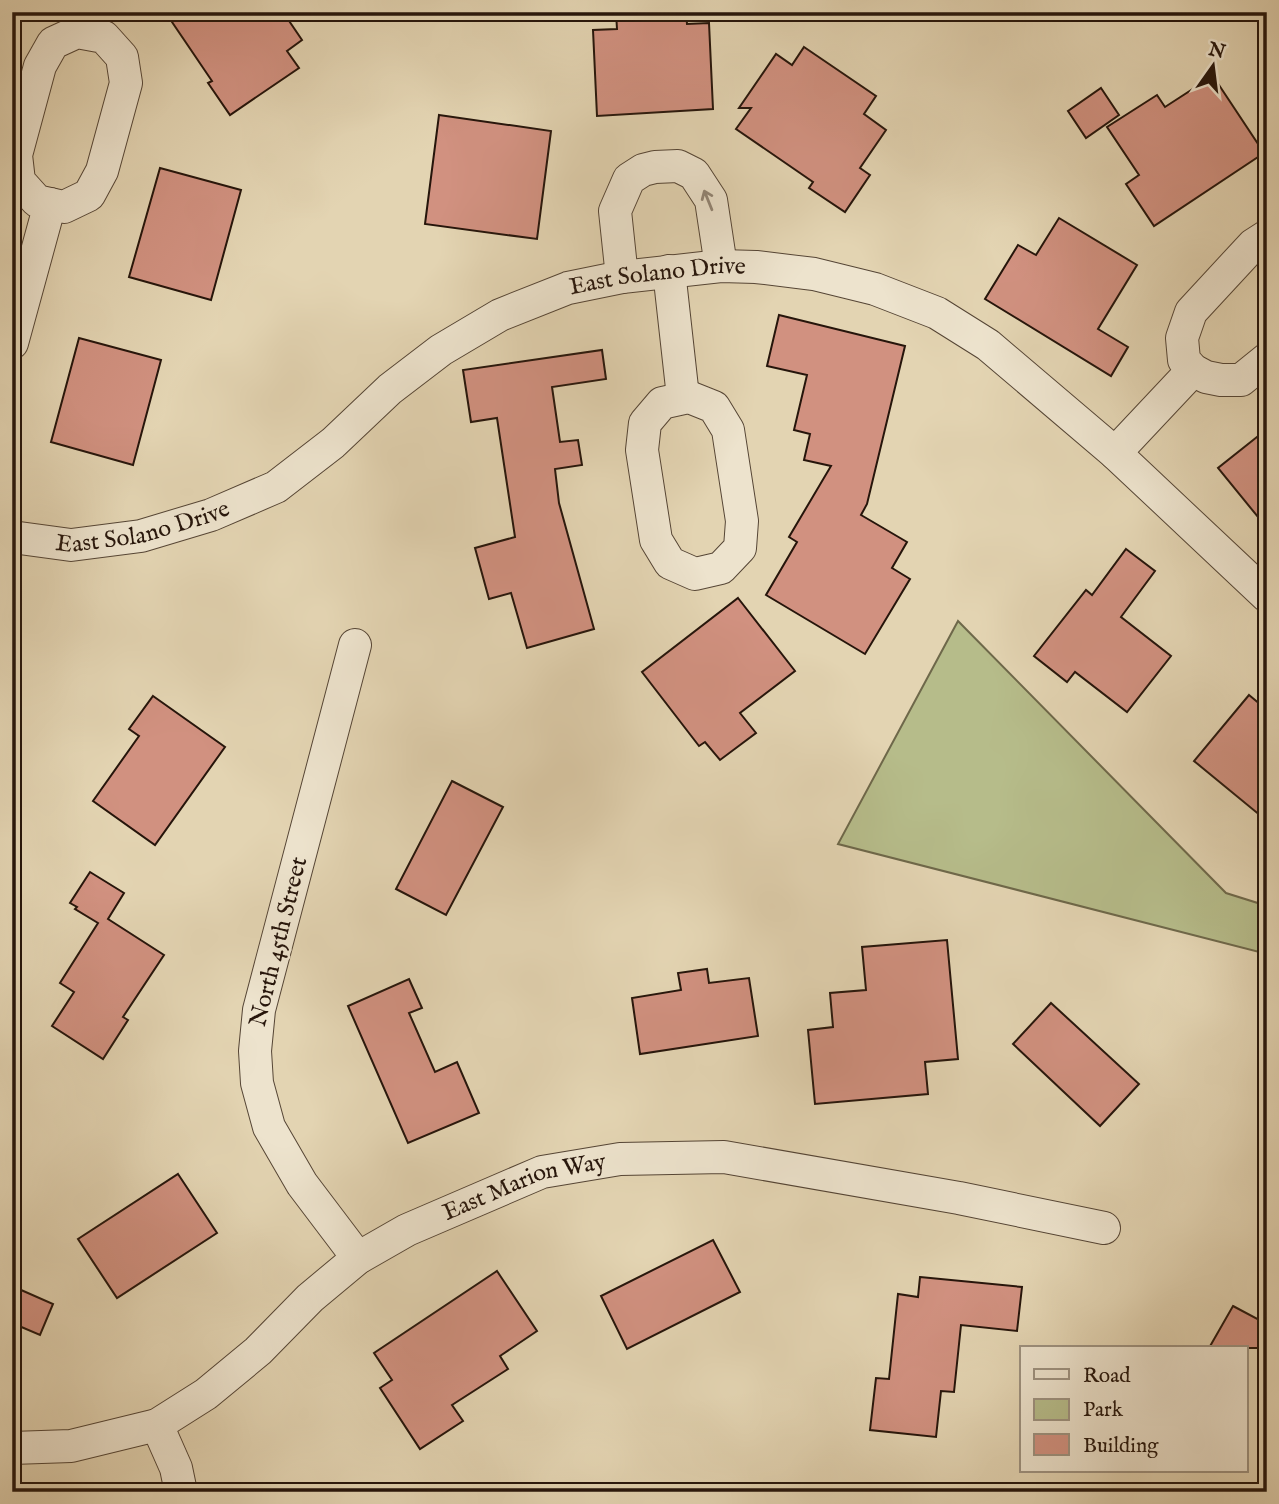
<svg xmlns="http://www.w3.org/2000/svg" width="1279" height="1504" font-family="'IM FELL English',serif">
	<rect width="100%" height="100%" fill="#e3d4b2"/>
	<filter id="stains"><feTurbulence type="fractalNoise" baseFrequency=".00286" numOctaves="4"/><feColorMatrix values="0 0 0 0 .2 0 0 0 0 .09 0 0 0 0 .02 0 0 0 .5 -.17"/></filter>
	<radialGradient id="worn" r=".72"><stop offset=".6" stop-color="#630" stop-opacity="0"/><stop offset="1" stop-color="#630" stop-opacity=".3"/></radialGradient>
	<path fill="#b6bc8a" stroke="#6e684a" stroke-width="2" d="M958 621 1226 893 1261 904 1267 898V954L838 844Z"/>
	<g fill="#d19180" stroke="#26150b" stroke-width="2">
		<path d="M186 12H283L302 40 287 51 299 68 230 115 208 83 212 81 172 22Z"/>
		<path d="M616 12H686L687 24 709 23 713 109 597 116 593 30 617 29Z"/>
		<path d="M804 47 876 96 864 114 886 130 860 168 870 175 845 212 809 188 813 182 736 129 751 108H739L776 54 792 65Z"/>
		<path d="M1213 76 1264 153 1154 226 1126 184 1139 175 1107 127 1157 95 1165 107Z"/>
		<path d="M1101 88 1119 115 1086 138 1068 111Z"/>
		<path d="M439 115 551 131 537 239 425 224Z"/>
		<path d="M160 168 241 190 211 300 129 277Z"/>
		<path d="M1059 218 1137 265 1098 329 1128 347 1111 376 985 299 1018 245 1036 255Z"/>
		<path d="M779 315 905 346 867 504 861 515 907 542 892 568 910 579 865 654 766 595 797 542 789 537 831 466 804 460 810 434 794 430 807 375 767 366Z"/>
		<path d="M79 338 161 360 133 465 51 442Z"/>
		<path d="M602 350 606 379 552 387 560 442 578 440 582 465 555 469 559 503 594 629 527 648 511 593 489 599 475 548 515 537 497 418 471 422 463 370Z"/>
		<path d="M1267 429V528L1218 468Z"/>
		<path d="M1126 549 1155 571 1121 617 1171 656 1127 712 1075 672 1067 682 1034 656 1086 590 1092 595Z"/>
		<path d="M738 598 795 671 740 713 756 733 720 760 705 742 699 746 642 672Z"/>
		<path d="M1249 695 1267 710V821L1194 761Z"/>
		<path d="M153 696 225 747 155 845 93 801 139 736 129 729Z"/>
		<path d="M452 781 503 807 446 915 396 889Z"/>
		<path d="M90 872 124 893 108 919 164 955 123 1017 128 1020 103 1059 52 1026 74 992 60 983 98 923 75 909 77 907 70 903Z"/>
		<path d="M947 940 958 1059 925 1062 928 1094 815 1104 808 1030 833 1027 830 993 866 990 862 947Z"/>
		<path d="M707 969 709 983 749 978 758 1036 640 1054 632 998 681 990 678 973Z"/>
		<path d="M409 979 422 1008 409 1013 435 1072 457 1062 479 1113 408 1143 348 1006Z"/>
		<path d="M1051 1003 1139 1084 1100 1126 1013 1044Z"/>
		<path d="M178 1174 217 1233 117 1298 78 1239Z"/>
		<path d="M713 1240 740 1292 627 1349 601 1296Z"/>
		<path d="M497 1271 537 1331 500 1356 508 1369 452 1405 463 1421 420 1449 380 1388 392 1380 374 1353Z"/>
		<path d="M920 1277 1022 1287 1017 1331 961 1325 954 1392 941 1391 936 1437 870 1430 876 1378 889 1379 898 1294 918 1297Z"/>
		<path d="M12 1286 53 1304 40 1335 12 1323Z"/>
		<path d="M1233 1306 1267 1324V1348H1209Z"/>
	</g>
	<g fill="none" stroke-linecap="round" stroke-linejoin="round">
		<g stroke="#554535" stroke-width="34">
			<g id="minor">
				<path d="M77 32 104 37 122 57 126 83 102 171 89 195 64 207 37 201 19 181 16 155 40 66 53 43Z"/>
				<path d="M1267 236 1253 245 1191 312 1182 338 1184 360 1193 370 1206 377 1221 380H1241L1267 359"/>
				<path d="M669 271 683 397"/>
				<path d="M622 277 615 211 629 179 643 170 655 167 678 166 694 174 711 200 721 266"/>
				<path d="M12 343 50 204"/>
				<path d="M689 397 714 407 728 430 742 521 740 548 721 568 695 574 670 563 656 540 642 450 645 423 662 403Z"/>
				<path d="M1115 453 1193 370"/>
				<path id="s1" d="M12 537 71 545 141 536 211 515 276 487 333 443 390 389 441 350 500 315 568 288 622 277 721 266 756 267 814 274 875 289 937 313 988 345 1115 453 1267 596"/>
				<path d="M355 645 259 1010 255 1051 257 1083 269 1127 302 1184 358 1258"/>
				<path d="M157 1425 176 1468 181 1492"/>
				<path id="s2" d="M12 1448 71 1446 157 1425 206 1394 258 1351 310 1298 358 1258 407 1230 542 1172 620 1159 724 1157 959 1198 1104 1228"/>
			</g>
		</g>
		<use href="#minor" stroke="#ede3cd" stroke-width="32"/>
	</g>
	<defs><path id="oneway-shaft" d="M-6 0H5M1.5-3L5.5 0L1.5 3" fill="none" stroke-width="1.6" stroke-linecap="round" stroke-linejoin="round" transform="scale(1.75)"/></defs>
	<use stroke="#938676" href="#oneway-shaft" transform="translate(708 200) rotate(-112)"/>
	<g text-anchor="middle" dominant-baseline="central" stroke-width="5" stroke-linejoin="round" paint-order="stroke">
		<g font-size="24" fill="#26150b" stroke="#ede3cd">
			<text stroke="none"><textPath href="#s1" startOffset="721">East Solano Drive</textPath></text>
			<text stroke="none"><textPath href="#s1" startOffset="133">East Solano Drive</textPath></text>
			<text transform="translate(279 942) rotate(-76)">North 45th Street</text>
			<text stroke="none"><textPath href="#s2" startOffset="592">East Marion Way</textPath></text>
		</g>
	</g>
	<rect width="1279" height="1504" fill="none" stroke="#e3d4b2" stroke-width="42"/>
	<rect x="14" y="14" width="1251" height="1476" fill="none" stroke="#26150b" stroke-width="3.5"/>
	<rect x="21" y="21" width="1237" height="1462" fill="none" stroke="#26150b" stroke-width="2"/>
	<rect x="1020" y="1346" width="228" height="126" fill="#ede3cd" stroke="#9d917f" stroke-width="2"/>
	<rect x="1034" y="1369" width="35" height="10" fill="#ede3cd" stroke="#9d917f" stroke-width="2"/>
	<text x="1083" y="1382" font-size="21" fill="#26150b">Road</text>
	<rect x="1034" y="1399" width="35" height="21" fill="#b6bc8a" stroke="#9d917f" stroke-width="2"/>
	<text x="1083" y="1416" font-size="21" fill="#26150b">Park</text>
	<rect x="1034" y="1434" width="35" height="21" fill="#d19180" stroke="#9d917f" stroke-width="2"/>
	<text x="1083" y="1452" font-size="21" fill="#26150b">Building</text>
	<g transform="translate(1213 66) rotate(14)" stroke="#ede3cd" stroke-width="5" paint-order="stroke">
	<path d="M0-5L12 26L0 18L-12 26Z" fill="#26150b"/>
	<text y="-10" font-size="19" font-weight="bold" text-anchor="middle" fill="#26150b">N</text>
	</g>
	<rect width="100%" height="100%" filter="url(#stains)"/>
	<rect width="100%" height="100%" fill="url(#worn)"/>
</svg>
